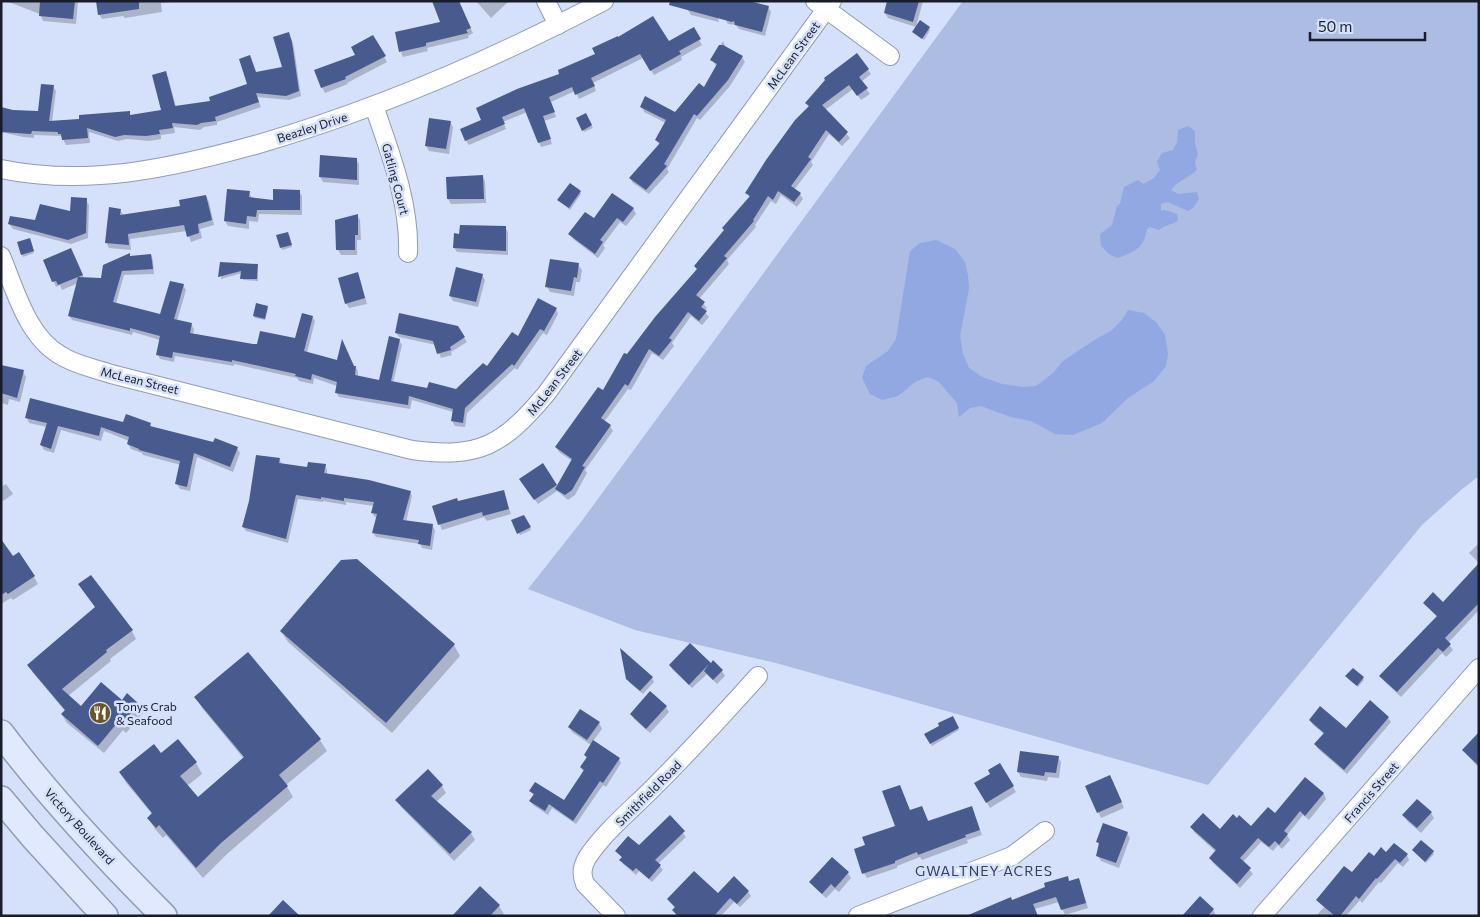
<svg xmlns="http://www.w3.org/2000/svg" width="1480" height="917" font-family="Commissioner,sans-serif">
	<rect width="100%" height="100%" fill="#d5e0fa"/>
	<path fill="#acbce2" d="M963 1H1479V476L1461 490 1422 525 1208 785 776 663 635 630 528 589 581 522Z"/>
	<g fill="#91a8e2">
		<path d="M1188 126 1195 131V143L1198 154 1195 162 1197 170C1189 178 1178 180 1171 190L1178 194 1197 192 1199 199 1193 208 1188 211 1167 202 1161 204V211L1165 210 1177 214 1178 221C1171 225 1165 225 1159 230L1150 227 1147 229C1144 248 1136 251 1118 258L1110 255 1101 246 1100 234 1112 225 1117 206 1120 204 1124 187 1138 180 1143 184 1154 178 1160 170 1157 161 1162 153 1173 150 1177 142 1178 130Z"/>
		<path d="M936 240 955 249 965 262 968 275 969 289 960 336 963 354 969 368 982 377 1002 384 1023 387 1036 386 1053 373 1063 361 1096 339 1111 331 1122 320 1128 310 1144 313 1157 323 1165 335 1168 354 1166 366 1154 381 1128 398 1102 423 1073 435 1055 434 1031 421 1011 417 981 406 970 408 959 417 957 403 938 381 927 377 915 382 898 396 882 400 870 394 862 378 866 366 888 351 896 339 910 251 920 243Z"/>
	</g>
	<g fill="#0003">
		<path d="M6 1H78L76 24 43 21 40 14Z"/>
		<path d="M97 1H171V2L161 3 162 12 125 18 123 16 102 19 99 14Z"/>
		<path d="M458 1 473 33 468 36 469 38 427 48 428 51 403 57 401 52 442 23Z"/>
		<path d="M476 1H509L491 18Z"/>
		<path d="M714 1 719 22 691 15 687 9Z"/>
		<path d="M888 1H923L916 27 888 18 885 13Z"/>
		<path d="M768 7 771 12 765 36 739 29 736 25 728 24 725 19Z"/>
		<path d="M929 28 930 30 924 40 914 32Z"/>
		<path d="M693 29 702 45 681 57 682 60 654 75 643 58 593 83 596 91 579 99 575 91 551 102 556 117 544 121 552 144 541 147 527 112 503 122 506 129 469 145 466 141 462 130 483 121 478 108 668 42Z"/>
		<path d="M373 37 387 62 347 83 348 84 325 93 322 87 357 55Z"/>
		<path d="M291 38 294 48 301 96 289 100 257 97 261 107 217 122V125L204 127 200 130 174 127 175 133 161 135V139L149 141 127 139 118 141 89 132 90 143 66 145 61 136 34 135V138L23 137 1 132 12 111 39 112 53 86 56 91 52 122 81 120 129 113 131 116 162 111 165 72 168 77 176 107 212 102 248 85 250 57 256 73 284 68Z"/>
		<path d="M723 41 726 48 742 57 745 62 730 86 700 120 697 118 667 169 669 172 649 194 633 183 630 178 660 146 656 140 666 123 644 112 642 106 676 113 705 89 717 67 712 60Z"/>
		<path d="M857 55 871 74 861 82 870 94 861 100 853 89 825 110 850 138 842 146 829 134 811 162 813 165 794 190 800 194 803 199 797 207 781 195 776 204 771 201 755 225 756 227 727 260 729 264 699 299 707 308 704 311 709 317 702 325 691 316 672 343 674 346 663 360 652 353 631 390 628 389 604 422 610 426 613 431 585 470 587 473 575 495 568 500 557 491 538 504 524 484 543 465 557 487 572 461 559 452 556 447 603 392 628 356 698 270 750 198 747 193 809 107 807 103Z"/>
		<path d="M586 114 593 128 584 132 578 119Z"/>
		<path d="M450 122 453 127 449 154 429 151 426 146Z"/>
		<path d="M356 159 359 164V185L323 182 320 177Z"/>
		<path d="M482 176 485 181 486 203 451 204 448 199Z"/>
		<path d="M228 191 249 193 252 198 274 201 299 191 302 196V215L259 214 258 222 249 221V229L228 226 225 221Z"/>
		<path d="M580 192 581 194 570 210 558 200Z"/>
		<path d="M206 196 209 202 214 225 200 229 202 238 191 242 187 231 130 239 131 250 109 248 106 242 120 210 124 216 182 207Z"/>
		<path d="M86 200 89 205 88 238 71 244 13 229 9 224 36 221 72 213Z"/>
		<path d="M633 208 636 214 626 226 620 222 603 245 605 248 598 258 573 239 570 234 594 220Z"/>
		<path d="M357 215 360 220 361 240H357V255H341L338 250 336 221Z"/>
		<path d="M505 227 508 232V255L457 252 454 247 460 235Z"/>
		<path d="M289 235 292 247 282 250 278 236Z"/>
		<path d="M31 242 34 253 23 257 18 243Z"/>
		<path d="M129 254 131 257 151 255 153 260 154 274 124 275 116 304 161 316 183 285 186 290 177 321 191 324 194 329 193 334 253 345 296 340 312 317 315 321 307 353 356 368 358 372V377L380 381 399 340 402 345 393 383 428 390H456L487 368 519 338 556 309 558 314 547 335 543 333 517 370 515 368 467 413 465 427 455 426 452 421 453 412 412 400 410 409 339 397 336 392 337 386 314 378 313 384 299 381 297 378 234 364V366L175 356 174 362 160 359 158 355 160 340 133 332 132 335 72 320 69 316 78 283 62 290 60 285 56 287 44 260 74 255 84 278 102 280Z"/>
		<path d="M221 264 257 265 258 281 243 280 242 273 221 279Z"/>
		<path d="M578 265 582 270 580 282H576L574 296 550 292 547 287Z"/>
		<path d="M357 274 360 279 367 304 349 308 346 303Z"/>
		<path d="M482 275 485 280 478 307 453 301 450 296Z"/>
		<path d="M267 307 268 309 265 320 255 318 254 316Z"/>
		<path d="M457 327 467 342 451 352 452 355 441 358 436 345 399 337 396 333Z"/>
		<path d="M1 366 23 372 26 377 20 402 9 399 8 405 1 403Z"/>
		<path d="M27 418 150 424 151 427 237 448 240 453 233 472 197 457 190 491 180 489 177 484 181 465 143 455 142 453 131 449 128 444 129 441 104 431 101 441 61 430 54 453 44 450 41 445 47 427 29 423Z"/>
		<path d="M279 459 282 464 308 469 325 465 327 470V475L410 492 412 496 406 522 432 525 435 530 432 550 422 548 420 544 376 537 373 533 377 518 375 517 372 513 374 506 346 502V505L323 501V502L298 499 288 543 246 531 243 527Z"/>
		<path d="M6 484 13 494 3 501 1 498V487Z"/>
		<path d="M503 491 511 514 487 521 484 517 442 530 433 507 458 503Z"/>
		<path d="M524 516 531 530 520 535 513 521Z"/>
		<path d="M1478 544H1479V563L1469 553Z"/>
		<path d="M1 548 34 577 38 584 13 600 11 598 1 604Z"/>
		<path d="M1479 567V610L1448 643 1453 650 1446 657 1442 653 1401 697 1384 681 1381 676 1438 618 1425 604 1444 603Z"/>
		<path d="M80 585 132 631 136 639 110 659 111 661 68 696 81 707 122 701 138 705 143 713 126 733 123 730 104 753 67 723 62 715 65 711 33 673 29 665 96 608Z"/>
		<path d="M281 631 454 645 460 656 392 733 288 642Z"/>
		<path d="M690 645 711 665 713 662 722 671 725 676 717 684 707 674 692 688 673 670 670 665Z"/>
		<path d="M627 678H652L654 682 643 694 630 683Z"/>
		<path d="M1363 678 1364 680 1358 687 1348 679Z"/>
		<path d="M196 697 320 740 327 751 286 785 293 797 227 854 203 878 166 835 163 838 155 829 148 818 152 814 127 784 120 773 161 755 196 763 202 774 187 786 197 799 244 759 202 708Z"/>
		<path d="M666 707 669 712 650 733 634 719 631 714Z"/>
		<path d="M952 717 959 730 932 746 926 735Z"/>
		<path d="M1388 718 1391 722 1347 774 1318 749 1315 744 1324 734 1313 725 1310 720 1346 730Z"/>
		<path d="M599 723 602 729 593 741 619 759 621 763 606 787 603 785 576 824 552 808 548 815 533 805 530 801 534 796 531 791 564 802 584 773 581 768 587 759 585 755 591 745 572 732 569 727Z"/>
		<path d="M1464 750 1479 764 1477 766 1467 755Z"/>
		<path d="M1058 757 1061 762 1059 778 1048 777 1047 781 1021 777 1018 772Z"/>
		<path d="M1000 764 1016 792 990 808 976 784 992 774Z"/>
		<path d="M1306 779 1324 794 1326 799 1309 820 1303 815 1287 835 1290 840 1282 849 1278 845 1273 851 1261 842 1243 862 1253 874 1240 888 1213 863 1210 858 1216 852 1194 832 1192 827 1221 830 1251 828 1275 815Z"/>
		<path d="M1113 782 1124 808 1101 818 1087 786Z"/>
		<path d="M442 786 446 793 436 802 471 833 475 840 454 861 401 807 397 800Z"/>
		<path d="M922 807 929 822 974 813 982 835 967 840 968 843 922 860 920 857 897 866V868L867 878 864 873 867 846 897 827 910 812Z"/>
		<path d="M1431 813 1434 818 1421 833 1407 821 1404 815Z"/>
		<path d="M670 817 686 837 658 864 663 870 652 882 639 871 636 875 623 864 621 860 622 858 617 851 639 847Z"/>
		<path d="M1127 833 1130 838 1119 868 1101 861 1098 856 1100 846 1097 842Z"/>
		<path d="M1414 851 1433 852 1434 854 1426 863Z"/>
		<path d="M1386 853 1407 855 1409 860 1403 867 1398 863 1381 883 1379 882 1362 903 1360 900 1346 916H1316L1324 907 1317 900 1374 858Z"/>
		<path d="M832 859 848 873 851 878 839 892 835 889 826 898 814 887 811 882Z"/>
		<path d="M1070 882 1081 885 1088 908 1065 915 1059 902 1035 909 968 915 1010 899 1012 902 1047 888Z"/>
		<path d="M748 892 751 896 740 907 734 902 721 916H677L673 910 675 908 668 900Z"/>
		<path d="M499 906 504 914 502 916H454Z"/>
		<path d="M1213 910 1216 915 1215 916H1184Z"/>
	</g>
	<g fill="#475b8f">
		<path d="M40 1H75L73 19 39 16Z"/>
		<path d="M96 1H139V9L98 15Z"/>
		<path d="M432 1H459L471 28 466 30 468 33 426 43V46L399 52 395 32 440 22Z"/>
		<path d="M670 1H749L769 6 762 32 735 25 734 21 732 22 669 5Z"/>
		<path d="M887 1H919L913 22 884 13Z"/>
		<path d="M653 16 669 41 694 27 701 39 679 51 681 54 650 71 640 54 591 78 595 86 575 95 572 87 549 97 555 112 543 116 551 139 538 143 524 108 502 117 505 124 465 141 460 129 481 120 476 108 517 89 559 74 558 70 595 54 592 48 618 36V37Z"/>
		<path d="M920 20 930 27 922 39 912 32Z"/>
		<path d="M289 32 292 42 299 91 286 96 256 93 259 102 215 117 216 121 201 123 197 125 172 123 173 128 159 130 160 134 146 136 124 135 115 137 87 128 88 138 62 140 61 134H58V132L32 131 31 134 1 132V107L13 110 38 111 41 84 54 85 49 121 79 119V115L130 111V115L161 110 152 75 166 71 175 106 210 101 209 97 247 84 239 59 250 55 256 72 282 67 273 37Z"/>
		<path d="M373 35 386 56 345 77 346 79 321 88 314 70 355 55 351 47Z"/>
		<path d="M719 45H723L743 56 728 80 697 116 694 114 664 164 667 166 646 190 629 178 660 143 655 140 666 120 640 107 645 96 675 112 699 83 704 87 717 64 710 60Z"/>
		<path d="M857 53 869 69 859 77 868 88 857 96 849 85 822 105 848 132 839 142 826 130 808 157 811 159 791 186 801 193 794 202 778 191 773 200 768 196 753 220 754 221 724 256 727 258 696 295 705 302 701 307 707 311 699 321 688 312 669 338 672 340 659 356 649 349 628 386 625 384 601 418 611 425 582 466 585 467 572 490 565 495 555 489 572 459 555 447 598 387 603 390 624 353 627 354 655 317 697 269 694 266 724 230 722 228 750 196 745 193 766 160 795 120 809 106 805 103 825 80 824 78Z"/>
		<path d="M586 113 592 125 582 131 576 118Z"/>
		<path d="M429 118 451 121 446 149 425 146Z"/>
		<path d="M320 155 357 158V180L319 177Z"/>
		<path d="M483 175 484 199H447L446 177Z"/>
		<path d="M570 183 581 191 569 208 557 200Z"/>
		<path d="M227 189 250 191 249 197 273 200V189L300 190V210H257L256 217 247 216 246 224 224 221Z"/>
		<path d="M612 193 634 208 623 222 617 218 600 240 603 242 595 254 568 234 585 212 594 218Z"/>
		<path d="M206 195 212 220 198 224 199 233 187 237 184 225 128 234 129 245 105 243 109 207 121 209 120 215 180 206 179 200Z"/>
		<path d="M71 197 87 198 86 233 68 240 8 224 10 216 35 220 40 204 70 211Z"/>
		<path d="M358 214V235H355V250H336L335 220Z"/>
		<path d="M460 225 506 226V251L453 248 454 233 459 234Z"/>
		<path d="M288 232 292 245 280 248 276 235Z"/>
		<path d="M30 238 34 251 21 255 17 242Z"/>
		<path d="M71 248 83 275 58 285 56 281 52 282 43 260Z"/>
		<path d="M130 253V256L151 254 153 269 122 271 113 302 160 314 170 281 184 284 174 319 192 323 190 333 253 344H257L260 331 295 338 302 313 313 316 304 351 337 360 342 339 354 366H356L355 375 379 380 389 336 400 339 391 381 427 388 429 382 456 389 483 363 487 366 512 332 518 336 538 298 557 308 544 331 540 329 514 366 512 364 465 408 463 423 451 421 453 409 409 396 408 405 335 393 337 382 312 374 311 380 295 376 296 374 232 360V362L173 352 172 358 156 355 160 336 130 328V331L68 316 78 277 101 278 103 265Z"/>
		<path d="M550 259 579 263 577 278 574 277 571 291 545 287Z"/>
		<path d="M220 262 258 264 257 279H240L241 271 218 277Z"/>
		<path d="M456 267 483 274 476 302 449 296Z"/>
		<path d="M358 272 365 298 345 304 338 278Z"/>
		<path d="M256 303 268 306 265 319 253 316Z"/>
		<path d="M399 313 458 326 465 337 450 347 451 350 437 354 433 341 395 333Z"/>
		<path d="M1 365 24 370 17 398 1 393Z"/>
		<path d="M30 398 123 422 126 414 151 423 150 426 213 442 215 438 238 447 230 467 194 453 187 487 175 484 180 461 139 450V449L127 444 129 437 101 427 99 436 58 426 51 449 40 445 47 423 25 418Z"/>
		<path d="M256 455 280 458 279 463 307 467 308 462 326 464 324 473 369 480 411 491 403 520 433 524 430 546 418 544 419 540 372 533 377 514 371 513 374 502 344 498V501L321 497V499L296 495 286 539 242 527 249 501Z"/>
		<path d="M543 463 557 485 534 500 519 479Z"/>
		<path d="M504 490 509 509 483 516 482 512 438 525 432 506 457 498 458 501Z"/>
		<path d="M524 515 531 527 517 534 511 520Z"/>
		<path d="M1 539 13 556 19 552 35 576 8 594 6 592 1 595Z"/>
		<path d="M357 559 455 644 386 723 280 631 341 560Z"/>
		<path d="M1479 563V603L1445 638 1451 644 1443 652 1438 648 1397 692 1379 676 1437 616 1423 603 1433 592 1443 602Z"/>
		<path d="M91 575 133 630 106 650 107 652 62 689 81 706 101 682 122 700 127 693 139 704 121 725 118 722 98 746 61 714 65 710 27 665 95 607 78 584Z"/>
		<path d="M690 643 711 663 713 660 723 670 713 680 704 671 709 664 689 685 669 665Z"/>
		<path d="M620 648 653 677 640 691 626 679Z"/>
		<path d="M248 652 321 739 279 775 288 786 221 843 196 868 159 825 156 828 147 818 152 813 119 772 154 744 161 753 178 739 197 762 180 776 198 797 244 757 194 697Z"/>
		<path d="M1353 668 1364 677 1357 686 1345 676Z"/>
		<path d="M650 691 667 706 646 729 630 714Z"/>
		<path d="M1370 700 1389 717 1344 770 1314 744 1324 733 1309 720 1320 706 1346 728Z"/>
		<path d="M580 709 600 722 587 740 568 727Z"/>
		<path d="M953 716 959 728 930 744 924 734 939 726 938 723Z"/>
		<path d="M1479 732V766L1462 750Z"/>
		<path d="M593 740 620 758 603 783 600 781 573 821 549 804 545 811 529 801 534 794 529 791 535 782 564 800 584 770 580 767 587 757 584 755Z"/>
		<path d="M1020 751 1059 756 1056 773 1045 772 1044 776 1017 772Z"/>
		<path d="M1000 763 1014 786 986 803 974 783 990 774 988 770Z"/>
		<path d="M428 769 443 785 431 796 472 832 450 854 395 800Z"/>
		<path d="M1110 775 1122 802 1097 813 1085 786Z"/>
		<path d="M1305 777 1324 793 1305 816 1300 811 1284 831 1288 834 1279 845 1275 841 1269 847 1258 838 1240 858 1251 868 1237 884 1209 858 1216 850 1190 827 1203 813 1220 829 1233 814 1237 818 1239 815 1251 826 1268 807 1275 813Z"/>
		<path d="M900 785 910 810 922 806 928 821 972 806 980 830 965 835 966 837 918 855 917 852 895 861V863L862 874 854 849 865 845 862 837 895 826 882 791Z"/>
		<path d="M1417 799 1432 812 1417 828 1402 815Z"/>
		<path d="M670 815 685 831 655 860 661 865 649 879 636 868 633 871 619 860 622 857 615 851 628 836 639 845Z"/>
		<path d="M1103 823 1128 832 1116 863 1096 856 1099 843 1096 842Z"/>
		<path d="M1421 840 1434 851 1425 862 1412 850Z"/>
		<path d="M1394 843 1408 854 1400 863 1395 859 1377 879 1376 878 1359 899 1356 896 1340 916H1335L1316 900 1344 866 1352 872 1369 852 1374 856 1381 847 1386 852Z"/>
		<path d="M832 857 849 872 835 888 831 884 822 894 809 882Z"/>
		<path d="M694 871 718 893 734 876 749 891 737 904 730 898 714 916H678L672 910 675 907 667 899Z"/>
		<path d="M1068 876 1069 881 1079 878 1086 903 1061 910 1056 897 1033 904 1038 916H966L1011 897 1012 900 1045 887 1044 883Z"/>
		<path d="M480 886 500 905 490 916H452Z"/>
		<path d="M1200 896 1214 909 1208 916H1182Z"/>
		<path d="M283 900 300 916H268Z"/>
	</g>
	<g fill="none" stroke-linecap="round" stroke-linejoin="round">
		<g stroke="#8e9bb9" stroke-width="20">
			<g id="street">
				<path d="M546 1 558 25"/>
				<path d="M815 1 890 56"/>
				<path d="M374 106C390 153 410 203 408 253"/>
				<path d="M1 169C87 187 172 168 255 145 376 110 492 60 604 1"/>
				<path d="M1 256C15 289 27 336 60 355 75 365 94 368 111 374L412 450C480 459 503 445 546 394L832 1"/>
				<path d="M616 916 585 884C581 874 582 867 587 858 603 833 632 809 653 788 689 752 724 714 758 676"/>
				<path d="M858 916 1012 856 1045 831"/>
				<path d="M1262 916 1479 668"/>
			</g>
		</g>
		<g stroke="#8e9bb9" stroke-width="28">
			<g id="secondary">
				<path d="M1 733C50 798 106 858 164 916"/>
				<path d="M1 799 33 837 105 916"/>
			</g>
		</g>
		<use href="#street" stroke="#fff" stroke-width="18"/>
		<use href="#secondary" stroke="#e1e9fe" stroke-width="25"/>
	</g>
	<defs>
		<g id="restaurant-disc" transform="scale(1.125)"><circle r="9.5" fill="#6a5625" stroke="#d5e0fa"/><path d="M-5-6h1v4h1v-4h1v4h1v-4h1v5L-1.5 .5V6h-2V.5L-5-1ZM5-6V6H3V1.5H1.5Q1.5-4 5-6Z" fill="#fff"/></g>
	</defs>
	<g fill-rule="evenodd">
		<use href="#restaurant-disc" x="100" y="713"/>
	</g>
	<g text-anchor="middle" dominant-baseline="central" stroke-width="5" stroke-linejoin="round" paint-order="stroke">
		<g font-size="12" fill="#181d29" stroke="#d5e0fa">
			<text transform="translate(793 55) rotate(-54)">McLean Street</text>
			<text transform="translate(312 127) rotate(-18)">Beazley Drive</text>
			<text transform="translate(396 179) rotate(75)">Gatling Court</text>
			<text transform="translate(140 380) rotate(14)">McLean Street</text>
			<text transform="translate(554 382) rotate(-52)">McLean Street</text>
			<text transform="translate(1371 792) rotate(-49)">Francis Street</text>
			<text transform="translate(648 793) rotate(-45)">Smithfield Road</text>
			<text transform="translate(80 826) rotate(48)">Victory Boulevard</text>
		</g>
		<g font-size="12" fill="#181d29" stroke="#d5e0fa" text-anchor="start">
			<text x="116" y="706">Tonys Crab<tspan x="116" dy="14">&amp; Seafood</tspan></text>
		</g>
		<g font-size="14" letter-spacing="1" fill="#35405a" stroke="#d5e0fa">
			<text x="984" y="870">GWALTNEY ACRES</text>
		</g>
	</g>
	<rect width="1480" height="917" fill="none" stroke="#181d29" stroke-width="5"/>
	<path d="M1310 32v8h115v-8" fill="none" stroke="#181d29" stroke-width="2.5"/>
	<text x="1318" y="32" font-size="15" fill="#181d29" stroke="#d5e0fa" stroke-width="4" paint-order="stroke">50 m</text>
</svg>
